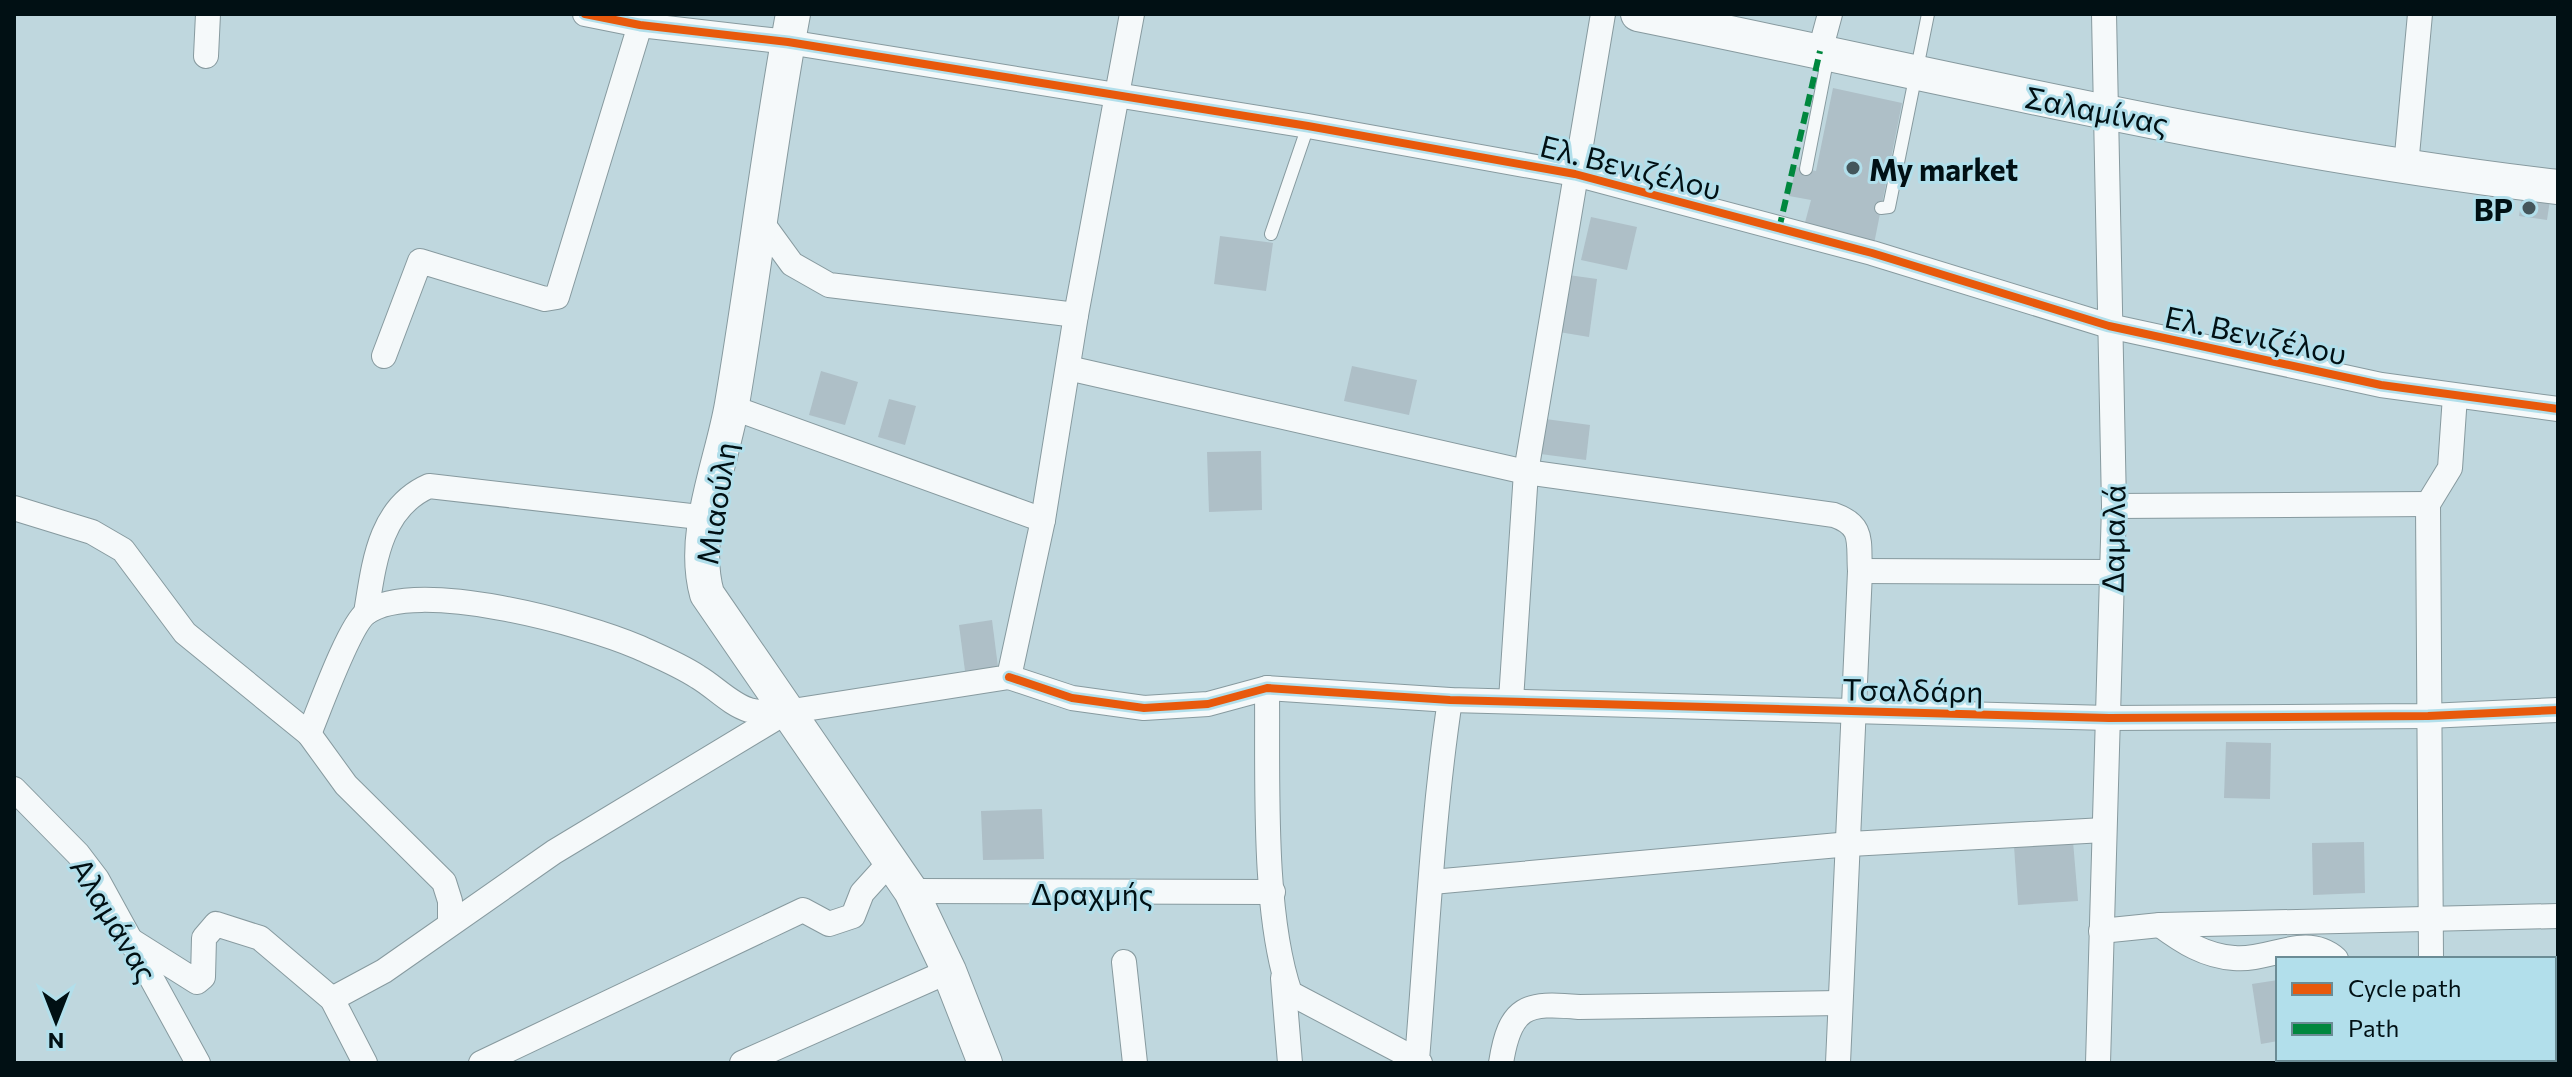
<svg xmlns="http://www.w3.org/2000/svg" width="2572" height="1077" font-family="Commissioner,sans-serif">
	<rect width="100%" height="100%" fill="#bfd7de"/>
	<g fill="#aebfc7">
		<path d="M1833 88 1902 103 1873 249 1803 230 1811 200 1789 196 1796 167 1816 171Z"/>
		<path d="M2522 197 2550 200 2547 220 2519 216Z"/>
		<path d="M1591 217 1637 227 1627 270 1581 260Z"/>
		<path d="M1220 236 1273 243 1266 291 1214 284Z"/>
		<path d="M1561 274 1597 279 1589 337 1553 331Z"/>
		<path d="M1352 366 1417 380 1409 415 1344 401Z"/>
		<path d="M821 371 858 382 845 425 809 415Z"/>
		<path d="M889 399 916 406 905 445 878 437Z"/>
		<path d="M1538 418 1590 425 1586 460 1533 453Z"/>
		<path d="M1261 451 1262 510 1209 512 1207 452Z"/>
		<path d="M992 620 998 667 965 671 959 625Z"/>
		<path d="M2226 742 2271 743 2270 799 2224 798Z"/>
		<path d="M1042 809 1044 859 983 860 981 811Z"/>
		<path d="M2073 841 2078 901 2018 905 2014 846Z"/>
		<path d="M2364 842 2365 893 2313 895 2312 843Z"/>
		<path d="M2278 980V1041L2261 1044 2252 984Z"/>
	</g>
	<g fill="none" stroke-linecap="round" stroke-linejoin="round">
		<g stroke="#879a9f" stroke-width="14">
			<g id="lane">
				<path d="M1806 169 1828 56"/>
				<path d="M1881 208 1889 207 1928 14"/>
				<path d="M1271 234 1308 126"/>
			</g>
		</g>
		<g stroke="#879a9f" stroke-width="26">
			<g id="street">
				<path d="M585 14 640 25 788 42 1308 126 1575 174 1872 253 2109 326 2381 385 2558 409"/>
				<path d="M1820 51 1830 14"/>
				<path d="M206 56 208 14"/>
				<path d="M2406 166 2420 14"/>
				<path d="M760 220 792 264 829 285 1076 315"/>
				<path d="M384 356 420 261 545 299 557 297 640 25"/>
				<path d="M1068 368 1526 472 1834 515C1865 526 1858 542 1860 571L1838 1063"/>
				<path d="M731 407 1043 520"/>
				<path d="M2114 506 2428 504"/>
				<path d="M14 508 92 532 123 550 185 633 309 734 346 785 444 882 450 901V924"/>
				<path d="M1860 571 2112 572"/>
				<path d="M366 613C374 564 379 508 429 486L708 518"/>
				<path d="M1009 677 1072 698 1144 708 1208 704 1267 688 1450 700 2109 718 2428 716 2558 710"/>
				<path d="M1267 688C1268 776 1262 912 1290 993L1417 1060"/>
				<path d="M1511 700 1526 472 1603 14"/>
				<path d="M309 734C319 710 349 626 366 613 415 577 585 624 638 647 658 656 680 665 698 677 715 687 730 704 749 710 760 713 774 712 786 712L1009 677 1043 520 1076 315 1132 14"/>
				<path d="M14 789 78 854 97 879 198 1063"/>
				<path d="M1432 882 1850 844 2104 830"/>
				<path d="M911 891 1273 892"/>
				<path d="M2160 925C2183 942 2205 956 2234 958 2269 962 2305 932 2336 959"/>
				<path d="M2101 931 2160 925 2558 916"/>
				<path d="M132 941 197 982 203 977 204 938 216 924 260 938 332 999 365 1063"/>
				<path d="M2431 959 2428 504 2450 468 2455 396"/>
				<path d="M1124 962 1135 1063"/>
				<path d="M1283 978 1290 1063"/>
				<path d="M332 999 384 971 554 852 786 712"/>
				<path d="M481 1063 803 910 829 924 853 916 862 893 891 861"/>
				<path d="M742 1063 949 971"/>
				<path d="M1420 1063 1417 1060C1427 940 1432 820 1450 700"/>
				<path d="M1501 1063C1510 1006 1526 1002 1579 1007L1839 1003"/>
				<path d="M2098 1063 2114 506 2104 14"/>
				<path d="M2321 1063 2336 1059"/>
				<path d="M2431 1063V1059"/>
			</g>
		</g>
		<g stroke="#879a9f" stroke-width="36">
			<g id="secondary">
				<path d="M793 14C769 143 754 274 732 404 722 463 690 534 707 594L911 891 949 971 985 1063"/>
				<path d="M1638 14C1944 76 2248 151 2558 187"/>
			</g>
		</g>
		<use href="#lane" stroke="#f5f9fa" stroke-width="12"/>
		<use href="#street" stroke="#f5f9fa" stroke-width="24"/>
		<use href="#secondary" stroke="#f5f9fa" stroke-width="34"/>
		<path stroke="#00873e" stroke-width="6" stroke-dasharray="12 6" stroke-linecap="butt" d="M1779 229 1820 51"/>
		<g stroke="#b2dfeb" stroke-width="13">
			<g id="cycleway">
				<path d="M585 14 640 25 788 42 1308 126 1575 174 1872 253 2109 326 2381 385 2558 409"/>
				<path d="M1009 677 1072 698 1144 708 1208 704 1267 688 1450 700 2109 718 2428 716 2558 710"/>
			</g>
		</g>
		<use href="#cycleway" stroke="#e8590c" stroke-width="8"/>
	</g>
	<g fill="#44565b" stroke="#b2dfeb" stroke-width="3">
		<circle cx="1853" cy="168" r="8"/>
		<circle cx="2529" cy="208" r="8"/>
	</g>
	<g text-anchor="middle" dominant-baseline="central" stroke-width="6" stroke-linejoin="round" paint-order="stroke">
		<g font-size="30" fill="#011014" stroke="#b2dfeb">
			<text transform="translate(2097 109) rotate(11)">Σαλαμίνας</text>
			<text transform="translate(1631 166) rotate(14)">Ελ. Βενιζέλου</text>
			<text transform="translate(2256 334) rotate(12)">Ελ. Βενιζέλου</text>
			<text transform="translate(715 503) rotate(-81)">Μιαούλη</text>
			<text transform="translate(2112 539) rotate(-89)">Δαμαλά</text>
			<text transform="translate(1913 689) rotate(1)">Τσαλδάρη</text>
			<text x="1092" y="892">Δραχμής</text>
			<text transform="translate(115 919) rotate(59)">Αλαμάνας</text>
		</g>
		<g font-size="30" font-weight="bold" fill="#011014" stroke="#b2dfeb" text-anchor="start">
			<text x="1869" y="168">My market</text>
			<text x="2513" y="208" text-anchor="end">BP</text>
		</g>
	</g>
	<rect width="2572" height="1077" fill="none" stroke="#011014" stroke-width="32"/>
	<rect x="2276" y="957" width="280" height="104" fill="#b2dfeb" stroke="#6b8c95" stroke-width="2"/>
	<rect x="2292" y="983" width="40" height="12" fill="#e8590c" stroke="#6b8c95" stroke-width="2"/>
	<text x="2348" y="997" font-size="24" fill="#011014">Cycle path</text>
	<rect x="2292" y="1023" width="40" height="12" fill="#00873e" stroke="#6b8c95" stroke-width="2"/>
	<text x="2348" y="1037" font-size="24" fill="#011014">Path</text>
	<g transform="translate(56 1021) rotate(180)" stroke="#b2dfeb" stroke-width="6" paint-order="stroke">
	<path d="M0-6L14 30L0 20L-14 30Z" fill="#011014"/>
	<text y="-12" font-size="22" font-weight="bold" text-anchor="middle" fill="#011014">N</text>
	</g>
</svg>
